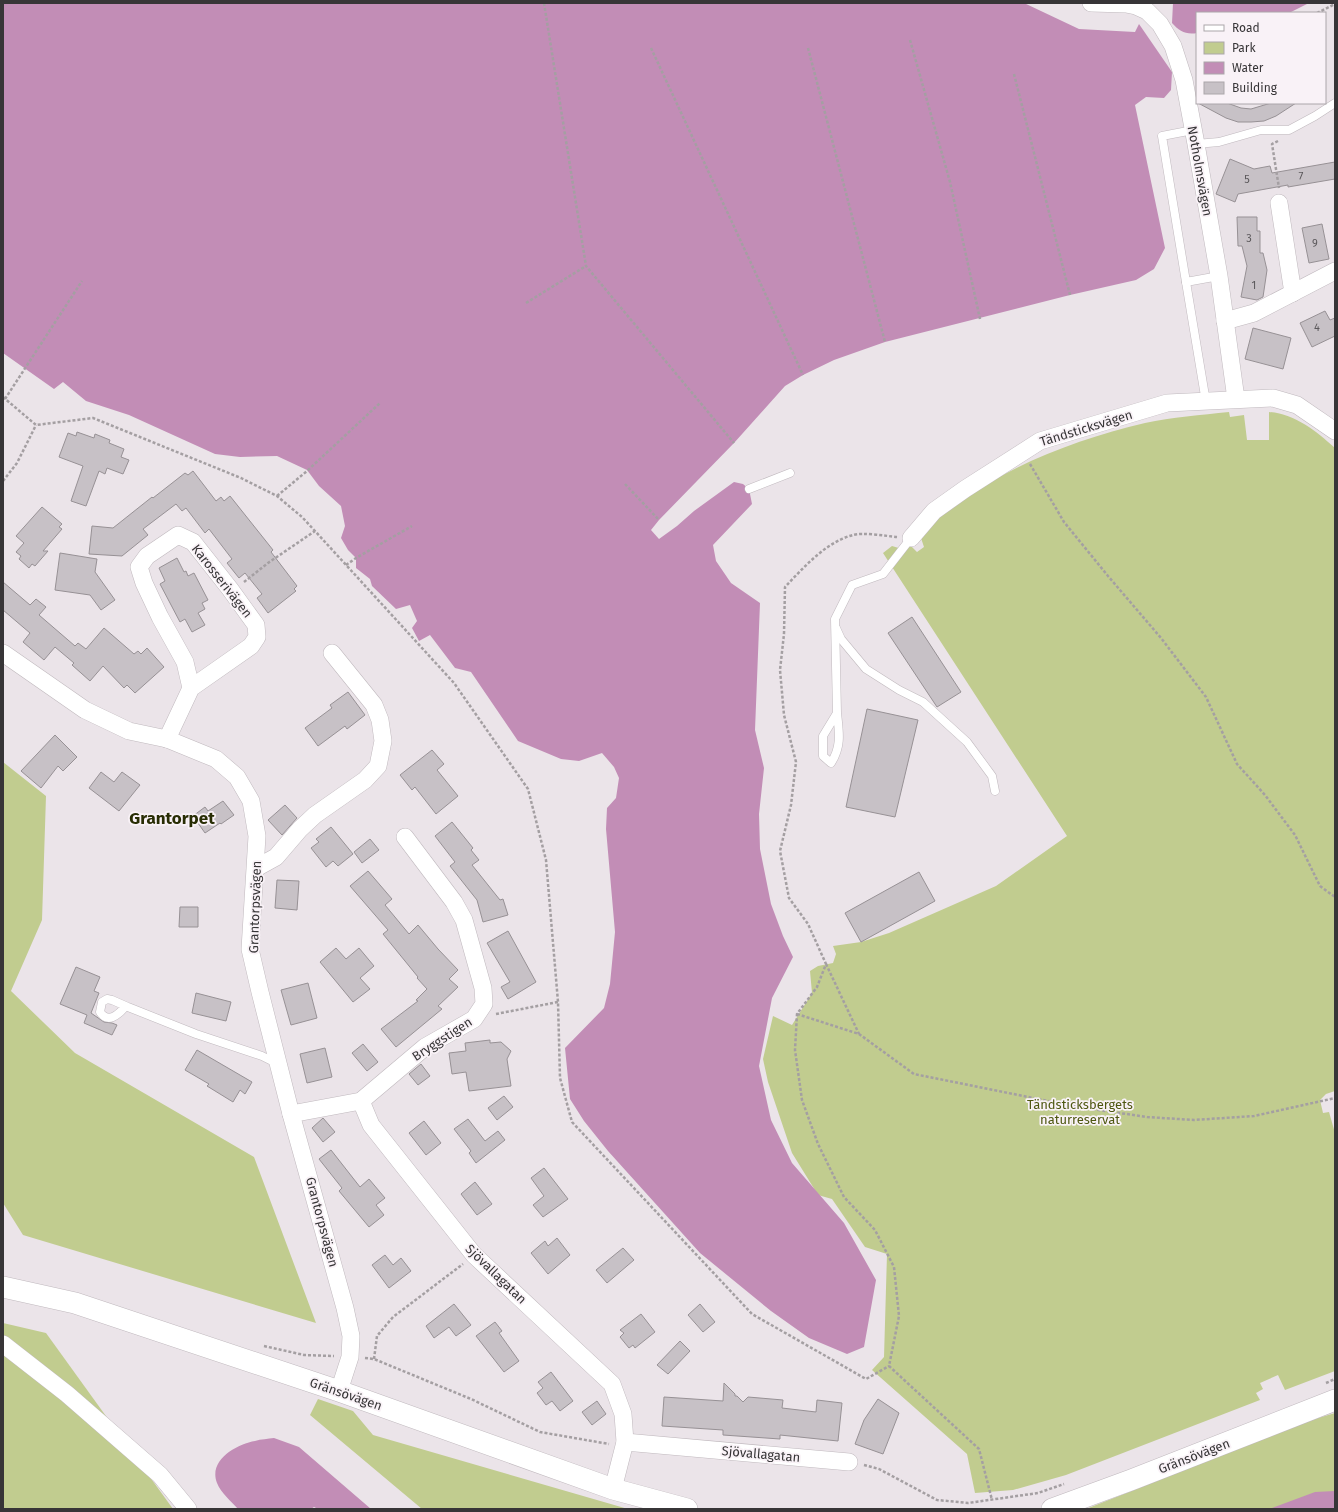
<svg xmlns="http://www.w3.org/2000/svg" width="1338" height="1512" font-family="'Fira Sans',sans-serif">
	<rect width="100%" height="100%" fill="#ebe4e9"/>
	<g fill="#c1cc8f">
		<path d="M1229 412 1230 417 1244 415 1247 440H1269V412C1295 414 1316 431 1335 448V1091L1326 1094 1320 1100 1323 1113 1329 1112 1335 1133V1371L1285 1390 1278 1375 1260 1383 1263 1389 1256 1393 1260 1400 1066 1475 1013 1490 975 1493 967 1454 872 1370 884 1357 887 1254 865 1247 832 1199 818 1195 792 1153 768 1082 763 1059 773 1016 792 1025 812 993 810 971 818 966 833 963 836 954 833 946 861 942 889 933 996 886 1067 836 883 553 892 546 902 549 911 546 917 552 924 547 921 538V533C933 523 945 511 958 502 1013 464 1080 438 1145 423 1172 417 1201 415 1229 412Z"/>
		<path d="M3 762 46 796 42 920 11 991 75 1053 254 1157 316 1323 23 1235 3 1203Z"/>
		<path d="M3 1323 46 1333 173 1509H3Z"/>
		<path d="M318 1399 353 1411 373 1435 628 1509H422L310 1415Z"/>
		<path d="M1335 1413V1509H1086L1308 1421Z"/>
	</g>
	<g fill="#c28db6">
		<path d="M3 3H1024L1079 29 1135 32 1139 24 1172 72 1171 90 1164 98 1146 97 1135 105 1165 248 1154 269 1136 280 1070 295 885 342 834 360 803 375 785 386 734 443 659 520 651 530 659 539 677 526 694 511 734 482 743 484 749 489 752 504 713 545 716 561 731 583 760 603 755 730 764 768 759 814 760 849 771 904 783 936 793 957 772 998 759 1066 771 1120 792 1163 844 1223 876 1280 864 1347 847 1354 809 1338 771 1311 700 1253 608 1151 584 1121 570 1099 565 1048 604 1008 610 984 615 932 606 829 607 808 616 798 619 778 614 767 602 753 579 761 561 759 518 741 471 672 455 668 430 635 419 641 412 628 417 621 410 605 396 609 372 586 370 579 356 568V558L348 550 341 538 345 526 341 506 319 486 307 470 277 456 240 457 215 454 129 415 86 401 63 382 54 389 3 353Z"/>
		<path d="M1173 3H1309L1289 13H1197V33C1186 35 1179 31 1172 23Z"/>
		<path d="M274 1438 299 1447 371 1509H318L314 1507 311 1509H238C231 1501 221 1493 217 1483 208 1460 237 1444 255 1441 261 1439 268 1439 274 1438Z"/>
		<path d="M1335 1491V1509H1269L1315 1492Z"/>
	</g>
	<g fill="#c7c1c6" stroke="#979195">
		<path d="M1198 103H1227L1241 108 1251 109 1271 103H1296L1276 116 1264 121 1251 122H1238L1226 118Z"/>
		<path d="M1230 159 1254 169 1270 166 1272 173 1335 162V179L1288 187V185L1238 194 1235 202 1216 194Z"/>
		<path d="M1237 217H1257V231H1260V253H1263L1267 270 1263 297 1257 300 1241 297 1247 266 1242 246H1238Z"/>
		<path d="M1322 224 1329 259 1309 263 1302 228Z"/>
		<path d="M1325 311 1330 320 1335 318V336L1312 347 1300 323Z"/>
		<path d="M1253 328 1291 338 1283 369 1245 359Z"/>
		<path d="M77 432 94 438 95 434 110 440 109 443 124 449 121 457 129 460 123 474 107 468 105 474 99 471 86 506 71 501 83 466 59 457 68 433 76 436Z"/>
		<path d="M193 471 216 501 221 497 224 501 230 496 273 550 271 552 297 586 294 589 296 591 268 613 257 598 262 594 245 573 239 578 227 563 232 559 209 529 205 533 186 508 182 511 176 504 143 529 148 535 122 556 89 554 92 526 113 528 152 497 153 498 185 473 188 475Z"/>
		<path d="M42 507 62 524 59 527 62 529 43 551H48L35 566 32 564 29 568 19 559 21 556 16 552 24 543 16 536Z"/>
		<path d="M60 553 97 559 95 572 115 600 101 610 90 595 55 590Z"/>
		<path d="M177 558 184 572 186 571 188 576 194 573 208 600 202 603 205 609 198 613 205 625 192 632 185 619 180 622 160 584 165 581 159 568Z"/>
		<path d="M3 582 30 605 36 599 46 607 39 615 75 646 78 643 86 649 104 628 134 654 138 651 141 654 147 648 164 667 135 693 127 685 124 688 103 666 90 681 72 665 74 663 55 647 44 660 23 642 30 633 3 610Z"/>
		<path d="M912 617 961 692 937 707 888 633Z"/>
		<path d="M348 692 365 715 347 729 345 726 318 746 305 728 332 708 330 705Z"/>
		<path d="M867 709 918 720 895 817 846 807Z"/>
		<path d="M55 735 77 757 63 771 58 766 41 788 21 771Z"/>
		<path d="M432 750 444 764 437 770 458 796 436 814 415 787 412 790 400 775Z"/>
		<path d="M101 772 114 782 122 772 140 785 119 811 89 788Z"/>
		<path d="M223 801 234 815 221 824 220 823 205 833 193 816 205 807 208 811Z"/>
		<path d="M285 805 297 818 282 835 268 820Z"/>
		<path d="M452 822 473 848 471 850 479 860 472 865 500 900 503 899 508 915 483 922 477 900 450 866 455 862 435 836Z"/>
		<path d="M331 827 353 854 338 866 333 861 326 867 311 848 319 842 316 839Z"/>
		<path d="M370 839 379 850 362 863 354 852Z"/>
		<path d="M368 871 392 899 385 905 409 934 418 925 438 949 458 970 449 979 458 987 438 1006 442 1009 396 1047 381 1029 418 1001 416 1000 427 989 417 978 418 977 383 934 388 930 350 886Z"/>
		<path d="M919 872 935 901 861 942 845 913Z"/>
		<path d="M277 880 299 881 297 910 275 908Z"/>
		<path d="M180 907H198V927H179Z"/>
		<path d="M508 931 536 982 508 999 501 987 510 982 487 943Z"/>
		<path d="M336 948 346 959 359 948 374 966 360 978 370 989 353 1002 320 962Z"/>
		<path d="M76 967 100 977 94 991 99 993 91 1013 104 1022 112 1023 117 1025 112 1035 84 1023 87 1015 60 1004Z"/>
		<path d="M308 983 317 1018 291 1025 281 990Z"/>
		<path d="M196 993 231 1002 226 1021 192 1013Z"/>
		<path d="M490 1040V1043L501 1042 511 1051 507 1059 511 1086 469 1091 466 1072 452 1074 449 1053 466 1051 465 1043Z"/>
		<path d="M363 1044 378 1062 367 1071 352 1053Z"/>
		<path d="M325 1048 332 1077 307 1083 300 1054Z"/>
		<path d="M197 1050 252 1082 245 1094 240 1090 233 1102 207 1086 209 1084 185 1070Z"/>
		<path d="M421 1064 430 1076 418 1085 409 1074Z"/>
		<path d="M504 1096 513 1107 497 1120 488 1108Z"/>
		<path d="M323 1118 335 1132 323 1142 312 1128Z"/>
		<path d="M468 1119 485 1141 498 1131 505 1140 476 1163 469 1153 471 1151 454 1129Z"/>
		<path d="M424 1121 441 1143 426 1155 409 1133Z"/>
		<path d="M331 1150 360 1187 369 1179 385 1198 376 1205 384 1215 369 1227 339 1191 342 1188 319 1159Z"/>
		<path d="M544 1168 568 1199 543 1217 533 1205 544 1196 531 1178Z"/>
		<path d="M475 1182 492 1204 477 1215 461 1194Z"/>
		<path d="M557 1238 570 1255 548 1274 531 1253 545 1241 548 1246Z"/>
		<path d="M623 1248 634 1260 607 1283 596 1270Z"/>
		<path d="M385 1255 393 1265 401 1258 411 1271 389 1288 372 1265Z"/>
		<path d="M454 1304 471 1325 456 1336 449 1327 434 1338 426 1326Z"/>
		<path d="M700 1304 715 1322 703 1332 688 1315Z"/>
		<path d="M641 1314 655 1332 635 1348 633 1345 629 1348 620 1337 624 1333 620 1330Z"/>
		<path d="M495 1322 502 1331 499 1333 519 1361 504 1372 476 1336Z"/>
		<path d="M680 1341 690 1351 668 1374 657 1365Z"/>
		<path d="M551 1372 573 1401 560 1411 552 1401 546 1405 537 1393 543 1388 538 1382Z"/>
		<path d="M724 1383 735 1394V1396H737L743 1402 748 1397 783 1400 782 1408 816 1412 817 1400 842 1403 838 1441 780 1435V1439L723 1435V1430L662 1426 664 1397 723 1401Z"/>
		<path d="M878 1399 899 1413 883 1454 855 1444 864 1420Z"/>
		<path d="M597 1401 606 1414 592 1425 582 1412Z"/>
	</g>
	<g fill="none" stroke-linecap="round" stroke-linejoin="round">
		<g stroke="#c0b9be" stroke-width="9">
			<g id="service">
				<path d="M1193 130 1162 136 1186 282 1219 276"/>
				<path d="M1196 144 1219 142 1261 130H1289L1315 116 1335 103"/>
				<path d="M1186 282 1206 402"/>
				<path d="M749 489 790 473"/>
				<path d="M836 628 841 639 866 669 899 690 923 702 967 742 992 776 995 791"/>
				<path d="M837 713C839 732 842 746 831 763L823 756V736L837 713 835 619 852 585 883 574 911 538"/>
				<path d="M125 1007C118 1015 108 1024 100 1012L102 1002 107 999 112 1000 128 1007 196 1034 262 1056 278 1064"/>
			</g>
		</g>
		<g stroke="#c0b9be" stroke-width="18">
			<g id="minor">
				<path d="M1091 3 1126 4 1136 6 1147 11 1160 24 1173 46 1184 80 1196 144 1219 276 1236 399"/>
				<path d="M1279 203 1293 293"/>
				<path d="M1225 321 1254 313 1335 271"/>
				<path d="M911 538 934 511 965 489 1040 441 1167 403 1273 398 1297 405 1335 431"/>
				<path d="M3 653 85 710 129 731 167 739 216 759 237 777 251 801 257 836 250 949 260 992 291 1114 345 1308 351 1336 350 1357 339 1391"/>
				<path d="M167 739 191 688 251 646 257 637 256 625 230 589 193 542 178 535 147 556 139 567 144 583 160 617 185 662 191 688"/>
				<path d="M256 868 276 857 300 829 315 815 365 780 378 766 383 741 380 720 374 705 332 653"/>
				<path d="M361 1101 371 1125 474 1255 612 1384 623 1414 625 1442 613 1489"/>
				<path d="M291 1114 361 1101 425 1047 474 1019 484 1004 483 988 464 920 454 902 405 837"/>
				<path d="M3 1344 67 1394 160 1475 188 1509"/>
				<path d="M625 1442 849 1462"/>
			</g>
		</g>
		<g stroke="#c0b9be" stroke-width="22">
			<g id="tertiary">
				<path d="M3 1287 75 1303 339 1391 613 1489 687 1509"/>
				<path d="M1052 1509 1131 1480 1335 1400"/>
			</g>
		</g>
		<g stroke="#a49fa2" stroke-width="2.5" stroke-dasharray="3 2" stroke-linecap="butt">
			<path d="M544 3 586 266 734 443"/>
			<path d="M1317 13 1335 4"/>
			<path d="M910 40 950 182 980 319"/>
			<path d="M651 48 803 375"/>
			<path d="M808 48 885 342"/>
			<path d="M1014 74 1070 295"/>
			<path d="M1278 141 1272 144 1279 188"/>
			<path d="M526 303 586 266"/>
			<path d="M3 397 36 425 93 418 241 478 277 496 302 517 315 531 454 683 528 789 546 860 558 1002 560 1078 572 1122 752 1314 866 1379 889 1366"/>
			<path d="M5 399 82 281"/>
			<path d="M1030 464 1064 522 1108 576 1161 638 1206 697 1237 764 1265 795 1295 835 1320 886 1335 897"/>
			<path d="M3 481 17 463 36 425"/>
			<path d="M625 484 659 520"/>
			<path d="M277 496 307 471 380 403"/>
			<path d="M897 537C886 536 862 532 853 535 826 542 804 567 785 587L784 634 780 670 784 715 796 762 791 805 780 851 789 898 808 924 826 964 817 987 797 1014 795 1050 802 1100 818 1144 844 1197 875 1230 894 1267 899 1316 889 1366 979 1449 992 1500"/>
			<path d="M346 565 356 558 412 526"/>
			<path d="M244 582 268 563 315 531"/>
			<path d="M826 964 859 1034"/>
			<path d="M496 1014 558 1002"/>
			<path d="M797 1014 859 1034 914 1074 1078 1107 1147 1117 1194 1120 1254 1116 1335 1098"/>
			<path d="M264 1346 304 1355 334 1356"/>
			<path d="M365 1358 374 1359 471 1399 540 1432 609 1444"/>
			<path d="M374 1359 377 1336 393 1317 463 1264"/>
			<path d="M1326 1383 1335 1379"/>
			<path d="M864 1465 879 1469 937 1500 968 1503 1038 1493 1064 1484"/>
		</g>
		<use href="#service" stroke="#fff" stroke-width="8"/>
		<use href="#minor" stroke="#fff" stroke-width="17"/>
		<use href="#tertiary" stroke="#fff" stroke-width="21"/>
	</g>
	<g text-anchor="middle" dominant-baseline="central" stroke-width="3.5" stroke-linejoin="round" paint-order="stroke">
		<g font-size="11" fill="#5b585b">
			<text x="1301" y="176">7</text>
			<text x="1247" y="179">5</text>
			<text x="1249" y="238">3</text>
			<text x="1315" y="243">9</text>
			<text x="1254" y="285">1</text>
			<text x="1317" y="327">4</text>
		</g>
		<g font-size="13" fill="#373537" stroke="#f9f2f7">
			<text transform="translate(1200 171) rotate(80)">Notholmsvägen</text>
			<text transform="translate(1086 428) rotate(-17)">Tändsticksvägen</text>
			<text transform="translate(222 581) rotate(52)">Karosserivägen</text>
			<text transform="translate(255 907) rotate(-88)">Grantorpsvägen</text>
			<text transform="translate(442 1039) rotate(-33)">Bryggstigen</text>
			<text transform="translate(322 1222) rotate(75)">Grantorpsvägen</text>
			<text transform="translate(496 1274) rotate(44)">Sjövallagatan</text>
			<text transform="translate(346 1394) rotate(19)">Gränsövägen</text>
			<text transform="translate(761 1454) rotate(5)">Sjövallagatan</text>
			<text transform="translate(1194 1456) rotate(-21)">Gränsövägen</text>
		</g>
		<g font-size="13" fill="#4e5710" stroke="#f9f2f7">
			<text x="1080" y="1104">Tändsticksbergets<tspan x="1080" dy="15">naturreservat</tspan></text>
		</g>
		<g font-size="17" font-weight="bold" fill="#282d04" stroke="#f9f2f7">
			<text x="172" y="818">Grantorpet</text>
		</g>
	</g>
	<rect width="1338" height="1512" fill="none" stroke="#373537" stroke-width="8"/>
	<rect x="1196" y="12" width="130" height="92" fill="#f9f2f7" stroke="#aba6aa"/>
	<rect x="1204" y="25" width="20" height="6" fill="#ffffff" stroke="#aba6aa"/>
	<text x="1232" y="32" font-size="12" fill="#373537">Road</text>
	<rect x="1204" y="42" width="20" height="12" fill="#c1cc8f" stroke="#aba6aa"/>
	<text x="1232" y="52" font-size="12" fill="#373537">Park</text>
	<rect x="1204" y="62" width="20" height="12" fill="#c28db6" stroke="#aba6aa"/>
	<text x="1232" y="72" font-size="12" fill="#373537">Water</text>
	<rect x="1204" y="82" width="20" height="12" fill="#c7c1c6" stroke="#aba6aa"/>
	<text x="1232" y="92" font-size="12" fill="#373537">Building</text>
</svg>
